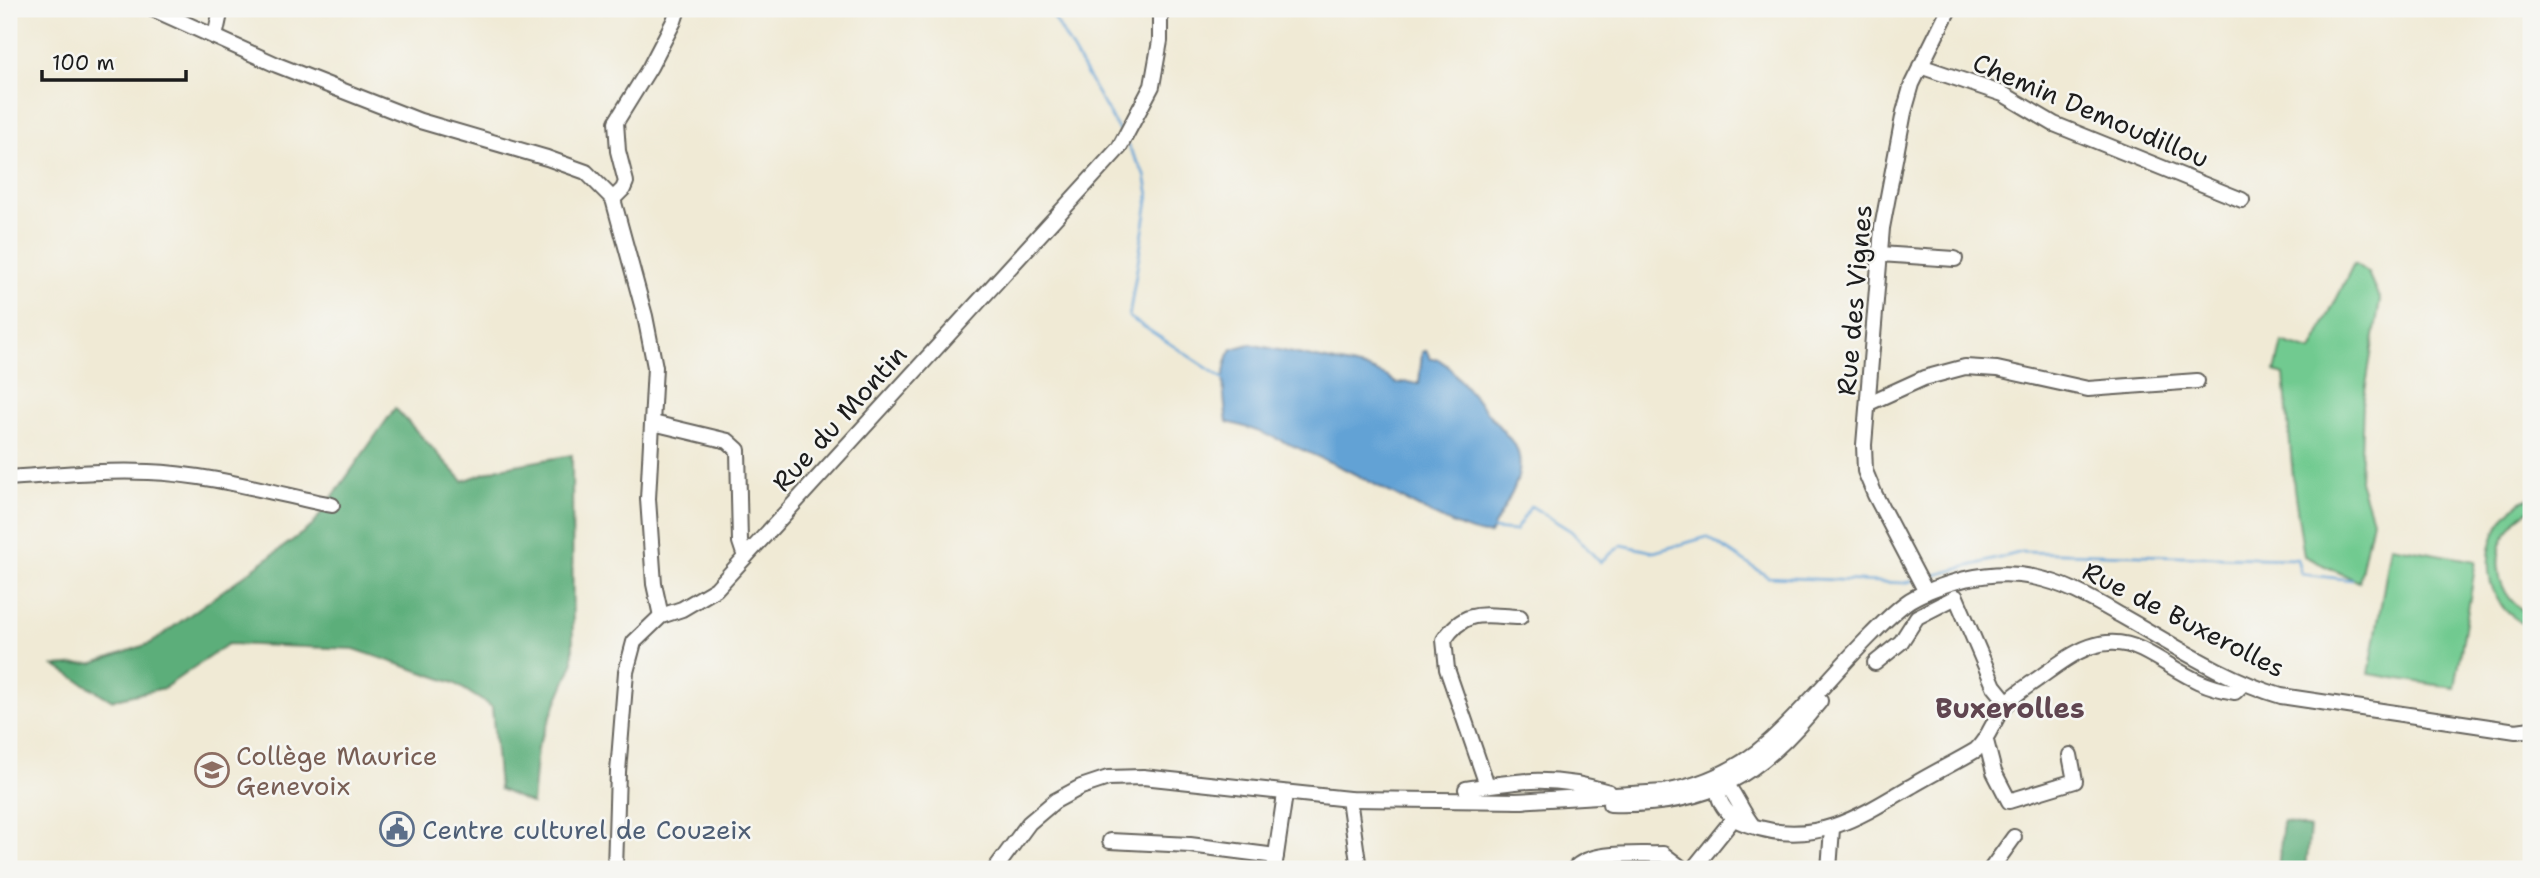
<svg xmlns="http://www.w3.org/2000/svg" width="2540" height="878" font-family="'Shantell Sans',sans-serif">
	<rect width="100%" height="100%" fill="#f6f6f2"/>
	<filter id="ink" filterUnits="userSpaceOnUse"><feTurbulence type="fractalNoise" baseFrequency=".0143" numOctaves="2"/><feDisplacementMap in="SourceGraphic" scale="14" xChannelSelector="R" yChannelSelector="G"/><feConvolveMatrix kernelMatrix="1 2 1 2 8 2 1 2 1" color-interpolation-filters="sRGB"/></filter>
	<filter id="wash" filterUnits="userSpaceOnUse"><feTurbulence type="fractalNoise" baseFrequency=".00686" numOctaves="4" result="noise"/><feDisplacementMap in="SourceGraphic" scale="28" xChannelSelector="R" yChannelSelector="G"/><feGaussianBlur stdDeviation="1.57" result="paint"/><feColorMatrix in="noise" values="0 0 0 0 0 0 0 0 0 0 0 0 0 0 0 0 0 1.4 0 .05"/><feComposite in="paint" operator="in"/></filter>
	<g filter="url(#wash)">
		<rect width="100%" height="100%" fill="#f0ead5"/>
		<g fill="#71ca90" stroke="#467356" stroke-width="2">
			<path d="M2354 263 2368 273 2380 300 2363 404 2360 481 2372 520 2359 582 2304 556 2294 489 2284 375 2275 372 2282 342 2311 351Z"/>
			<path d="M2531 497V509C2489 531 2486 594 2531 615V626C2472 607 2477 519 2531 497Z"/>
			<path d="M2391 546 2476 561 2455 688 2369 674Z"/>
		</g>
		<g fill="#5cae7a" stroke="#3c654b" stroke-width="2">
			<path d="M395 408 463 481 499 468 572 455 573 664 537 748 532 804 499 789 492 707 454 683 354 649 228 644 164 688 111 700 55 666 94 663 151 643 312 526Z"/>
			<path d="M2283 821 2310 828 2306 869H2278Z"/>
		</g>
		<path fill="#62a2d5" stroke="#3f5f78" stroke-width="2" d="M1250 344 1369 369 1388 377 1397 384 1407 382 1419 384 1422 352 1426 351 1431 359H1438L1448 366 1515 445C1531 476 1502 507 1490 534 1466 538 1365 477 1336 465 1299 449 1265 431 1227 422 1224 400 1219 368 1232 349Z"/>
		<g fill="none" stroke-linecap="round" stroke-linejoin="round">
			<g stroke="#62a2d5" stroke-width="2.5">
				<path d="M1049 9 1119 131"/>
				<path d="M1128 146 1145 175 1149 195 1129 317 1227 381"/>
				<path d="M1490 527 1492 529 1515 531 1531 506 1571 531 1600 562 1622 545 1654 552 1707 537 1768 577 1904 583 1912 581"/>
				<path d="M1928 577 2022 552 2297 559 2301 574 2352 580"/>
			</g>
		</g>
	</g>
	<g filter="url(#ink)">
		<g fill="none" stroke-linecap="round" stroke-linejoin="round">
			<g stroke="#66645d" stroke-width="18">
				<g id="minor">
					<path d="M153 9 277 65 420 121 547 158 586 172 613 199 645 316 655 367 648 499 654 584 661 616"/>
					<path d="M215 37 221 9"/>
					<path d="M1920 66 2003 94 2054 124 2242 200"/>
					<path d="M613 199 623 189 626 182 618 151 616 122 650 67 674 21 678 9"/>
					<path d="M1880 254 1955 259"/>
					<path d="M1869 403 1924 378 1965 367 1997 369 2088 389 2197 381"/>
					<path d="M653 423 728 441 738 450 740 542 745 557"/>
					<path d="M9 478C55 475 101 470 148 472 209 474 272 493 332 505"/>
					<path d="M1926 592 1875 495 1865 471 1864 445 1882 228 1904 112 1912 84 1949 9"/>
					<path d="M1875 663 1901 642 1917 617 1956 597 1994 686 2007 702"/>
					<path d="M1986 741 1994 772 2009 801 2075 781 2070 755"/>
					<path d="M1487 785 1447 669 1444 640C1466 607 1485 616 1520 617"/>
					<path d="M1466 789C1521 780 1554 775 1609 792"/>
					<path d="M1349 799 1359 869"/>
					<path d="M1516 801 1664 792C1704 785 1742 767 1772 739 1807 707 1837 669 1871 635 1883 623 1895 610 1910 600 1927 590 1946 584 1965 579 1987 574 2010 572 2033 577 2065 583 2092 599 2120 615 2172 644 2224 679 2281 696L2516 731 2531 729"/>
					<path d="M1610 804C1708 807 1759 777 1820 701"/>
					<path d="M1753 826C1739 808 1735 791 1719 775 1715 792 1719 806 1734 818 1741 824 1750 825 1759 828 1820 845 1864 814 1915 784 1935 772 1956 762 1976 750 1990 737 1993 720 2005 705 2014 694 2028 686 2039 678 2071 655 2101 630 2142 650 2178 668 2192 685 2235 692L2244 683"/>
					<path d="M1110 841 1190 845 1276 856"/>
					<path d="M615 869 618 772 626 672 634 642 661 616 682 609 716 589 1119 148 1152 86 1160 41V9"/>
					<path d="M995 869 1029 823 1055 801 1081 787 1108 778 1143 777 1349 799 1523 801"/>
					<path d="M1274 869 1285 794"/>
					<path d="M1574 869C1591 850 1638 855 1663 854L1683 869"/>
					<path d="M1693 869 1734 818"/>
					<path d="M1829 869 1832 829"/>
					<path d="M1991 869 2014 837"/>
				</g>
			</g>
			<use href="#minor" stroke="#fff" stroke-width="14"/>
		</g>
	</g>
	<defs>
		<g id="school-ring" transform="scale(1.75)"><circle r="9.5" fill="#f6f6f2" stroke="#8d6e63" stroke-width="1.5"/><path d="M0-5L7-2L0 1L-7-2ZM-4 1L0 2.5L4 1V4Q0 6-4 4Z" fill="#8d6e63"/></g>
		<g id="civic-ring" transform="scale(1.75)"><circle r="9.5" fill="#f6f6f2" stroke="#5c6f8a" stroke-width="1.5"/><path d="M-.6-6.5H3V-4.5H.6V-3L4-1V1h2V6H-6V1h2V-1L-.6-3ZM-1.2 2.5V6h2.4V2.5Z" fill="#5c6f8a"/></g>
	</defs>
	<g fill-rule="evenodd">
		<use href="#school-ring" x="212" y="770"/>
		<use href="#civic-ring" x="397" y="829"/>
	</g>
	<g text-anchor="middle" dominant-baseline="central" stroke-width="5" stroke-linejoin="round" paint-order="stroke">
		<g font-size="26" fill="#1c1c1c" stroke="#f6f6f2">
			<text transform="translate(2091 110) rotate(23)">Chemin Demoudillou</text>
			<text transform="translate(1854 300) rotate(-85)">Rue des Vignes</text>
			<text transform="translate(839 418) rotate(-48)">Rue du Montin</text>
			<text transform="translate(2184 619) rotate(27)">Rue de Buxerolles</text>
		</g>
		<g font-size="26" fill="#785e54" stroke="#f6f6f2" text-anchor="start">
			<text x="236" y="755">Collège Maurice<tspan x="236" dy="30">Genevoix</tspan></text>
		</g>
		<g font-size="26" fill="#4e5e75" stroke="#f6f6f2" text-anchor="start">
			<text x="422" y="829">Centre culturel de Couzeix</text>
		</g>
		<g font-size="28" font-weight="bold" fill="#604550" stroke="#f6f6f2">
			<text x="2010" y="708">Buxerolles</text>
		</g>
	</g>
	<rect width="2540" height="878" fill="none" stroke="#f6f6f2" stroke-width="35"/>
	<path d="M42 70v10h144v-10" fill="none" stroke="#1c1c1c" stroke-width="3.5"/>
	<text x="52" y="70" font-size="21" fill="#1c1c1c" stroke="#f6f6f2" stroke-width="5" paint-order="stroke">100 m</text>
</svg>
